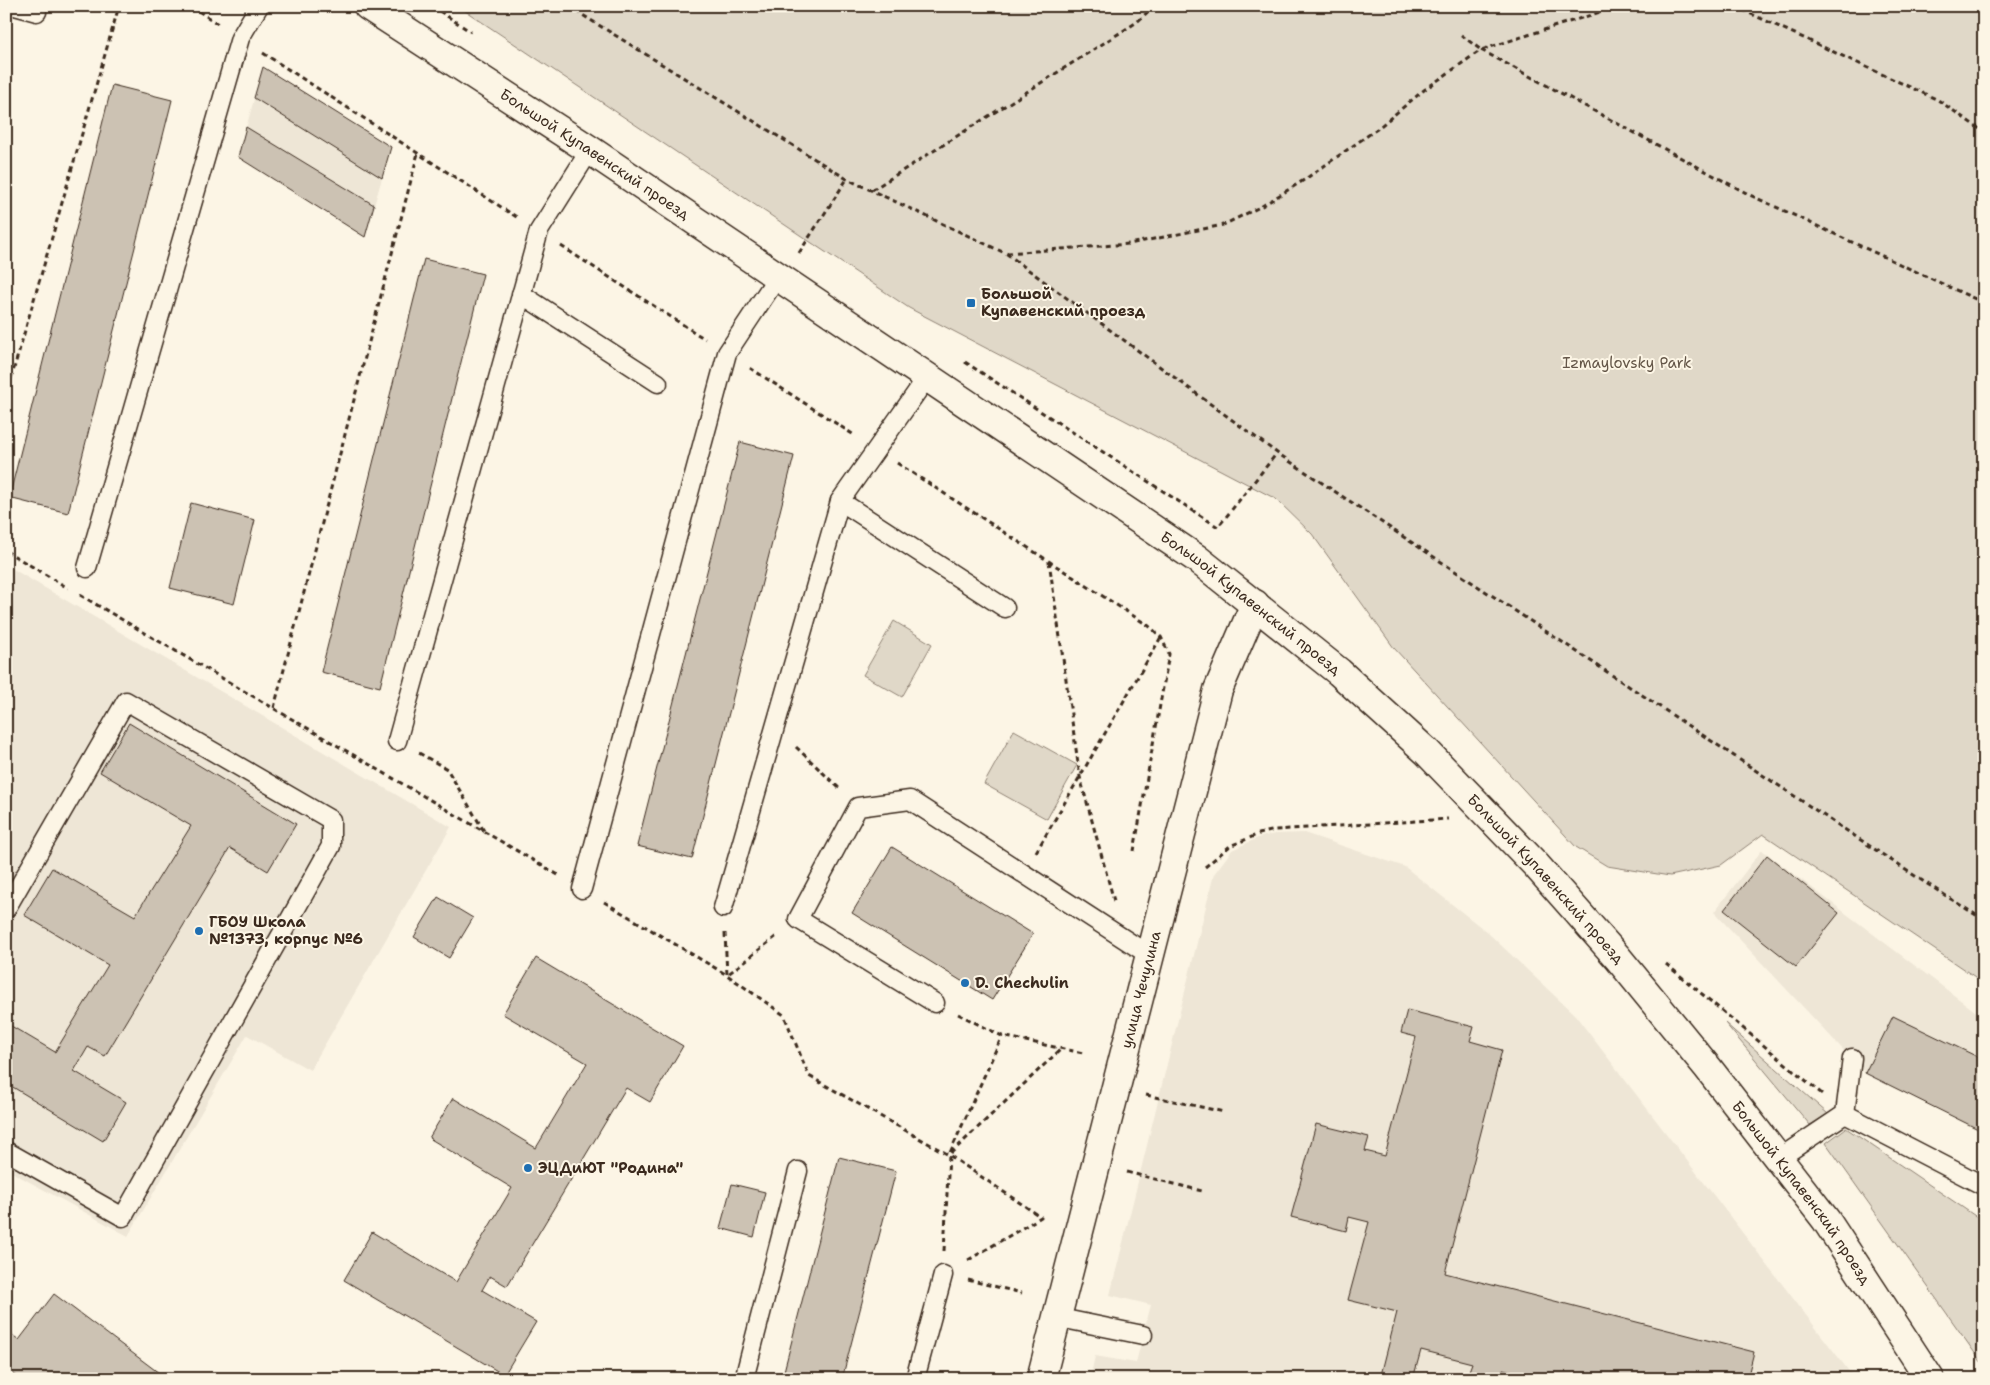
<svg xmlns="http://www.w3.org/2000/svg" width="1990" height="1385" font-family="'Shantell Sans',sans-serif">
	<rect width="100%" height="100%" fill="#fcf5e5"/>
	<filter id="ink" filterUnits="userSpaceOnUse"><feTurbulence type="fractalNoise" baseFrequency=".02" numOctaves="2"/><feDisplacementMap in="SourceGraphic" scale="10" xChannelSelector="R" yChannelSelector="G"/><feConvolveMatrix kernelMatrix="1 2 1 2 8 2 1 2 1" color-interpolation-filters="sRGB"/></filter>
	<g filter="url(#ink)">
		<g fill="#eee6d6">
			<path d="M263 67 391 147 365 237 238 157Z"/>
			<path d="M6 565 451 827 310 1070 247 1035 128 1236 6 1169Z"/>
			<path d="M1304 833 1405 867 1487 932 1575 1015 1855 1379H1090L1095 1356 1136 1363 1143 1335 1151 1305 1110 1295 1214 874 1232 850 1260 837 1275 834Z"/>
			<path d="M1762 850 1984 1018V1132L1865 1073 1714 912Z"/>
		</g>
		<g fill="#e0d8c8" stroke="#8e8173">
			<path d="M458 6H1984V983L1763 834 1721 865 1670 876 1607 866 1576 847 1394 648 1312 534 1276 499 909 308Z"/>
			<path d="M894 621 932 644 902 697 863 675Z"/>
			<path d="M1014 730 1077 765 1047 819 984 784Z"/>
			<path d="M1725 1023 1828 1114 1810 1125Z"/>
			<path d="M1846 1128 1984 1222V1366L1826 1143Z"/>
		</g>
		<g fill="#ccc2b3" stroke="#3b2a1e">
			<path d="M263 67 391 147 382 178 254 98Z"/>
			<path d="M112 85 172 100 68 513 9 498Z"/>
			<path d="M246 127 374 205 365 237 238 157Z"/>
			<path d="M424 259 483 274 380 687 321 672Z"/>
			<path d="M740 442 794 456 692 859 637 846Z"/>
			<path d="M191 503 255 520 234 604 170 588Z"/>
			<path d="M129 723 296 824 268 871 230 848 105 1056 88 1047 74 1071 126 1102 103 1141 6 1083V1023L55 1052 108 965 24 915 52 868 135 916 191 826 100 772Z"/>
			<path d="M892 847 1033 934 992 1000 852 913Z"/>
			<path d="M1767 855 1839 913 1796 967 1724 910Z"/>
			<path d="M438 897 473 918 449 958 414 937Z"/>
			<path d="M536 958 683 1046 650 1102 626 1088 507 1286 490 1276 482 1290 536 1322 504 1375 344 1280 372 1232 456 1282 512 1188 429 1138 453 1098 536 1148 587 1063 503 1014Z"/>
			<path d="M1407 1010 1474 1027 1470 1041 1502 1050 1445 1273 1754 1352 1747 1379H1542L1503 1369 1500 1379H1498L1469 1371 1472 1363 1421 1350 1413 1379H1380L1397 1312 1348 1300 1369 1222 1349 1217 1346 1231 1291 1217 1316 1124 1369 1137 1365 1151 1385 1156 1416 1037 1401 1033Z"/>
			<path d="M1893 1016 1984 1060V1132L1865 1073Z"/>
			<path d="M839 1157 896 1171 842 1379H782Z"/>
			<path d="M732 1184 765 1192 754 1237 720 1228Z"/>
			<path d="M54 1294 167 1379H20L6 1369V1330L19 1340Z"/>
		</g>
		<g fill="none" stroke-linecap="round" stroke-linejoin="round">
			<g stroke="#3b2a1e" stroke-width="21">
				<g id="service">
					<path d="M15 6 37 12"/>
					<path d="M521 294 658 383"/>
					<path d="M840 501 1005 608"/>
					<path d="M87 568 240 38 259 6"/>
					<path d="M397 741 539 231 590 150"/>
					<path d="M582 889 727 353 778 276"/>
					<path d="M723 908 840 501 928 376"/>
					<path d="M6 909 126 701 331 820V846L123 1217 6 1151"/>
					<path d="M935 1003 798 919 858 807 910 800 1149 955"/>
					<path d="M1845 1114 1984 1186"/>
					<path d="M1778 1159 1845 1114 1852 1058"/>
					<path d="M1055 1317 1143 1335"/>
					<path d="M744 1379 798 1171"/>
					<path d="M915 1379 943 1275"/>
				</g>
			</g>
			<g stroke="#3b2a1e" stroke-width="31">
				<g id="minor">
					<path id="s1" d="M1041 1379 1218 690 1255 604"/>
				</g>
			</g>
			<g stroke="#3b2a1e" stroke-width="31">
				<g id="secondary">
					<path id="s2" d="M368 6 590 150 1196 558 1339 672 1427 752 1535 864 1618 958 1708 1068 1826 1220 1930 1379"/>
				</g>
			</g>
			<g stroke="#3b2a1e" stroke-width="3" stroke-dasharray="5 4" stroke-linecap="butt">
				<path d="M191 6 218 24"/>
				<path d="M432 6 471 32"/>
				<path d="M568 6 847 179 1007 254 1277 453 1918 878 1984 920"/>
				<path d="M1734 6 1938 100 1984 132"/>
				<path d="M1461 35 1481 50 1619 6"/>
				<path d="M263 53 518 218"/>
				<path d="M872 190 1137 22 1154 6"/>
				<path d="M561 246 705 339"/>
				<path d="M799 253 847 179"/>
				<path d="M1007 253 1129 244 1223 225 1262 206 1304 180 1377 129 1424 90 1481 50 1750 195 1984 303"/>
				<path d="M965 362 1218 527 1277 453"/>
				<path d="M750 368 854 435"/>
				<path d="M6 396 119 6"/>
				<path d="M897 463 1149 626 1161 637 1169 654 1134 851"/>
				<path d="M6 551 68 588"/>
				<path d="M1049 561 1080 777 1114 901"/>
				<path d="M80 595 560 876"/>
				<path d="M274 708 418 153"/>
				<path d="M796 747 840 789"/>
				<path d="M419 753 447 769 484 831"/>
				<path d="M1036 852 1161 637"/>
				<path d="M1205 867 1230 846 1259 834 1275 830 1448 819"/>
				<path d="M604 902 727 975 784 1015 809 1076 949 1155 1041 1217 965 1262"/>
				<path d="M725 933 727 975 778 935"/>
				<path d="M1666 964 1822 1094"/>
				<path d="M958 1014 1002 1036 1083 1053"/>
				<path d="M1146 1095 1224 1112"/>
				<path d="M951 1153 1061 1049"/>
				<path d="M1127 1172 1202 1191"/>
				<path d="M944 1251 949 1155 1002 1036"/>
				<path d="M968 1280 1022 1293"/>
			</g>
			<use href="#service" stroke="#fcf5e5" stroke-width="18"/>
			<use href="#minor" stroke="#fcf5e5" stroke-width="28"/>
			<use href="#secondary" stroke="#fcf5e5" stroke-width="28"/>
		</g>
	</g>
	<g fill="#1f6fb2" stroke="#fcf5e5" stroke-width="2">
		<rect x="966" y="298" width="10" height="10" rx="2.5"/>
		<circle cx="199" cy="931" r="5"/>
		<circle cx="965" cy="983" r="5"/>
		<circle cx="528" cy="1168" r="5"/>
	</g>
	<g text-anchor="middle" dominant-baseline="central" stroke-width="4" stroke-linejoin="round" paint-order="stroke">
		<g font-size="15" fill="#3b2a1e" stroke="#fcf5e5">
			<text stroke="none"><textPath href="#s2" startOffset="271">Большой Купавенский проезд</textPath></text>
			<text stroke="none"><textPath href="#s2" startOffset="1066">Большой Купавенский проезд</textPath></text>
			<text stroke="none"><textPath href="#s2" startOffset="1471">Большой Купавенский проезд</textPath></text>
			<text stroke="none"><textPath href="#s1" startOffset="402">улица Чечулина</textPath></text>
			<text stroke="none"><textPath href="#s2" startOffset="1876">Большой Купавенский проезд</textPath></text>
		</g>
		<g font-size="15" font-weight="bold" fill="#3b2a1e" stroke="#fcf5e5" text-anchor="start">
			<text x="981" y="294">Большой<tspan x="981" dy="17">Купавенский проезд</tspan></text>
			<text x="209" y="922">ГБОУ Школа<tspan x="209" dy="17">№1373, корпус №6</tspan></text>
			<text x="975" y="983">D. Chechulin</text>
			<text x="538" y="1168">ЭЦДиЮТ "Родина"</text>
		</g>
		<g font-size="15" fill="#645648" stroke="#fcf5e5">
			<text x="1627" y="363">Izmaylovsky Park</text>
		</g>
	</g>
	<rect width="1990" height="1385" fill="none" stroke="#fcf5e5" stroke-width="25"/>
	<rect x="12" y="12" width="1965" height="1360" fill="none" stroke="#3b2a1e" stroke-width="2" filter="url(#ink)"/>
</svg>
